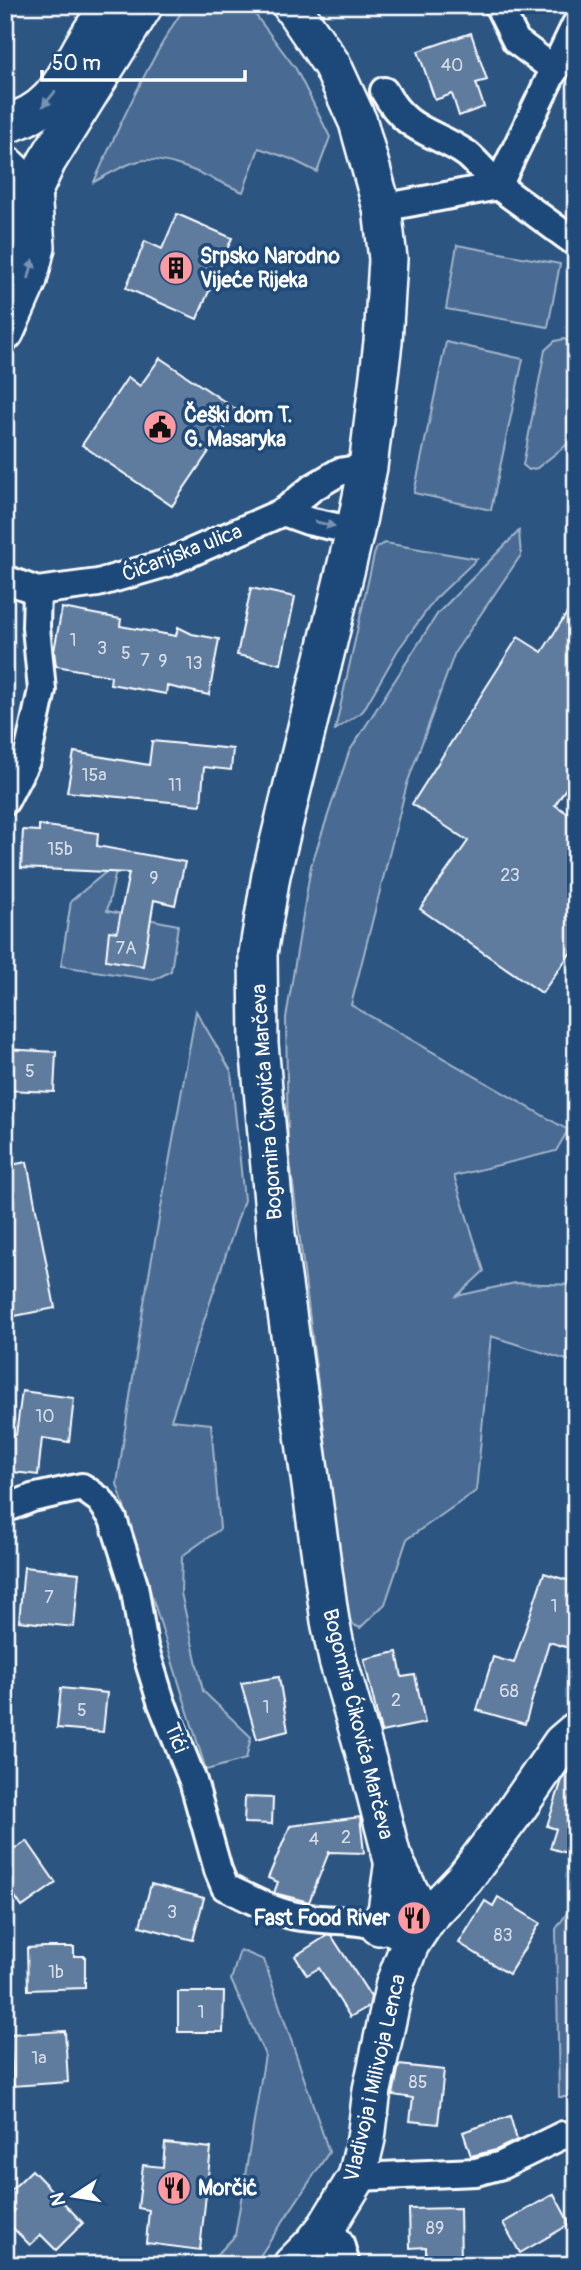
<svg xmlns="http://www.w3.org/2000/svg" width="581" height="2270" font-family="Pangolin,sans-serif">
	<rect width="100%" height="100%" fill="#2c5582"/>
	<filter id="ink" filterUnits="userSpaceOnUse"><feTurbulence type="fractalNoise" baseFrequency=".0143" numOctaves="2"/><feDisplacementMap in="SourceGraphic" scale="14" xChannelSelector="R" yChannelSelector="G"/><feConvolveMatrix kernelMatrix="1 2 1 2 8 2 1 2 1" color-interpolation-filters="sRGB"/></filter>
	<g filter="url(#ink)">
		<g fill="#486b92" stroke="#a4b5c8" stroke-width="2">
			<path d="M186 5H248L296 69 330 137 317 172 291 159 259 148 243 192C216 181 168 154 139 161 124 164 108 175 94 182 121 122 149 60 186 5Z"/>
			<path d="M457 245 560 264 548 327 446 309Z"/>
			<path d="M564 339 576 344V374L567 402 569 443 537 468 529 470 523 465 545 350 555 341Z"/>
			<path d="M446 342 523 359 491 510 414 493Z"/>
			<path d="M519 531 521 555 455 652 407 784 351 1005 568 1130 556 1151 454 1176 484 1271 457 1296 515 1283 576 1285V1363L491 1336 476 1491 407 1539 385 1604 360 1628 348 1622 288 1144 286 1018 311 866 349 752 438 613Z"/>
			<path d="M385 543 477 559 435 599 398 650 363 711 335 730 374 555 377 547Z"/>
			<path d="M118 862 107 911 178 925 171 971 154 980 61 966 71 901Z"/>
			<path d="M196 1011 231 1071 244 1200 171 1420 211 1424 220 1529 182 1556 181 1593 203 1691 251 1737 246 1759 206 1770 117 1484 144 1303Z"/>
			<path d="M574 1903H576V2097H559L556 1929Z"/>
			<path d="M240 1950 264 1960 329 2152 254 2265H207L235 2236 265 2055 231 1980Z"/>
		</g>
		<g fill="#5e7c9f" stroke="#fff" stroke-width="2">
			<path d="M471 33 487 80 476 83 484 107 459 116 452 94 435 100 418 51Z"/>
			<path d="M177 214 232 238 197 319 126 288 145 241 162 249Z"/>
			<path d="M160 358 237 410 172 506 82 445 128 377 140 386Z"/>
			<path d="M251 588 295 597 281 664 237 655Z"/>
			<path d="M576 599V773L555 805 576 819V945L542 993 420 909 468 841 412 804 518 637 542 652Z"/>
			<path d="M62 608 121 619 120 626 176 636 178 627 192 634 219 639 209 695 167 686 166 694 110 684 111 676 56 666 54 651Z"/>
			<path d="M152 741 233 749 231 770 204 767 201 805 67 792 74 752 149 765Z"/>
			<path d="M39 825 98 833 97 846 185 862 175 905 154 900 143 966 106 960 109 931 117 932 129 873 21 868 23 830 39 831Z"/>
			<path d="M5 1049 56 1052 54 1092 5 1090Z"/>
			<path d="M27 1162 55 1308 5 1318V1166Z"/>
			<path d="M22 1391 74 1398 69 1442 42 1438 38 1475 5 1471V1434L16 1435Z"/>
			<path d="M24 1567 79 1573 74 1627 19 1621Z"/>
			<path d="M544 1573 576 1583V1629L569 1648 549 1642 525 1724 477 1710 493 1657 514 1663Z"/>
			<path d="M397 1652 402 1677 415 1675 425 1723 381 1732 364 1659Z"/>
			<path d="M279 1677 288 1731 257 1739 241 1683Z"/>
			<path d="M61 1688 107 1693 103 1732 57 1728Z"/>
			<path d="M576 1760V1856L550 1848 556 1829 547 1826 562 1780Z"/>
			<path d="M245 1797 273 1798 272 1824 244 1823Z"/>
			<path d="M360 1817 364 1853 329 1852 309 1902 274 1893 278 1882 268 1878 290 1826Z"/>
			<path d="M27 1841 56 1883 22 1907 5 1882V1856Z"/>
			<path d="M151 1884 204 1898 193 1940 140 1926Z"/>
			<path d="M498 1897 540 1923 509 1974 459 1943 485 1901 493 1906Z"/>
			<path d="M328 1935H331L371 1997 369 2006 350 2017 319 1968 307 1975 295 1956Z"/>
			<path d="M44 1947H74V1956H85V1988L28 1990 27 1948Z"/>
			<path d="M178 1992H224L223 2032H178Z"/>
			<path d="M65 2031 68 2082 13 2086 10 2034Z"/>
			<path d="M399 2065 444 2070 438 2124 410 2121 413 2098 393 2095Z"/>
			<path d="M510 2116 517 2140 496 2150 471 2156 463 2132Z"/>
			<path d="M165 2143 211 2148 200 2250 146 2243 149 2210 138 2208 143 2165 163 2167Z"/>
			<path d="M32 2170 83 2223 56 2250 41 2235 30 2245 5 2220 15 2210 5 2200V2196Z"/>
			<path d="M554 2194 570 2224 520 2253 503 2223Z"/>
			<path d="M460 2208 461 2262 426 2263V2247L410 2248 409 2209Z"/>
		</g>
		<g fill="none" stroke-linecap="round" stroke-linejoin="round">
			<g stroke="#fff" stroke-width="32">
				<g id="street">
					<path d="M498 5 516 41 555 70"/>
					<path d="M384 91C407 133 432 130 467 154 478 163 488 176 498 186L576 24"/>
					<path d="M382 208 498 186 576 243"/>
					<path d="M355 531 308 521 283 512 312 488 339 472 368 467"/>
					<path d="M5 579 37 591 98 583 167 563 283 512"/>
					<path d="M5 801 27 759 42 690 36 627 37 591"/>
					<path d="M5 1509 32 1498 82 1487 100 1500 113 1519 134 1585 144 1646 161 1701 193 1781 218 1870 225 1887C249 1898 276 1914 302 1917 334 1922 365 1917 394 1933"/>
					<path d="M357 2177 476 2172 502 2165 563 2135"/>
					<path d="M327 2226 340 2243 346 2265"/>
				</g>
			</g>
			<g stroke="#fff" stroke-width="42">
				<g id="secondary">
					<path d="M291 5 332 65 358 122 382 208 388 259 383 342 368 467 355 531 271 875 258 954 259 1044 276 1234 330 1621 338 1660 369 1767 392 1857 410 1893 428 1917"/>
					<path d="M5 124C63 110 67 64 98 23 103 16 112 11 118 5"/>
					<path d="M5 164 32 190 36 247 28 280 5 332"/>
					<path d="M5 251 47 161 144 5"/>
					<path d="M379 1926 387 1911 394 1860"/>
					<path d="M292 2265 313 2244 327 2226 357 2177 366 2139 372 2090 395 1983 410 1944 428 1917 465 1878 516 1810 562 1743 576 1731"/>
				</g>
			</g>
			<use href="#street" stroke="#1f4a7a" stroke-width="26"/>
			<use href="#secondary" stroke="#1f4a7a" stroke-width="37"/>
		</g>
		<defs><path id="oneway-solid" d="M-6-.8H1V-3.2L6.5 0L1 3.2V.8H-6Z" transform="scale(1.75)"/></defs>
		<g fill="#7992af">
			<use href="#oneway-solid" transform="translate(49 99) rotate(130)"/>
			<use href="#oneway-solid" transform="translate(31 269) rotate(-76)"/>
			<use href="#oneway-solid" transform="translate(325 524) rotate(13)"/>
		</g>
	</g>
	<defs>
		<g id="building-disc" transform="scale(1.75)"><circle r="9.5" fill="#ff9aa2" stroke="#1f4a7a"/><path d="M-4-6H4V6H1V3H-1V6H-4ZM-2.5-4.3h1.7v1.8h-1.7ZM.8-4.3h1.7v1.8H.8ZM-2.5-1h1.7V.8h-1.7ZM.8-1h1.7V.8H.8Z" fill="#111"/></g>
		<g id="civic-disc" transform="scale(1.75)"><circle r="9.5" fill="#ff9aa2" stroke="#1f4a7a"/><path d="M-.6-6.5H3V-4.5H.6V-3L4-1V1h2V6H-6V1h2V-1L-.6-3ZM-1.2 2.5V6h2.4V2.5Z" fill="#111"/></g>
		<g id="restaurant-disc" transform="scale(1.75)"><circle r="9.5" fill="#ff9aa2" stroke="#1f4a7a"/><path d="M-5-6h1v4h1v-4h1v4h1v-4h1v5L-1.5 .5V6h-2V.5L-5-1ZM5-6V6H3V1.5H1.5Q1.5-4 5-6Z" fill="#111"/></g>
	</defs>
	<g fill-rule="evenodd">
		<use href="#building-disc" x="176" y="268"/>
		<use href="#civic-disc" x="160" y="427"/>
		<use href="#restaurant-disc" x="414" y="1918"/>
		<use href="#restaurant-disc" x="174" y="2188"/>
	</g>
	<g text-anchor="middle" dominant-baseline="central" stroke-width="7" stroke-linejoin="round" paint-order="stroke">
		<g font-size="18" fill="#d7dee7">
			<text x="452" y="65">40</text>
			<text x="73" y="640">1</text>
			<text x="102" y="648">3</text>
			<text x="126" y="653">5</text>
			<text x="145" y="660">7</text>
			<text x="163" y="661">9</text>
			<text x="194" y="663">13</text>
			<text x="94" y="775">15a</text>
			<text x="175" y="785">11</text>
			<text x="60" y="849">15b</text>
			<text x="510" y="875">23</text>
			<text x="154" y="878">9</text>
			<text x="126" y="948">7A</text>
			<text x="30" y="1071">5</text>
			<text x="45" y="1416">10</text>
			<text x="49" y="1597">7</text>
			<text x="554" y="1606">1</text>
			<text x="509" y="1691">68</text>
			<text x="396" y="1700">2</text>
			<text x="266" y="1707">1</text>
			<text x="82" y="1710">5</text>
			<text x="346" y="1837">2</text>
			<text x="314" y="1839">4</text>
			<text x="172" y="1912">3</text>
			<text x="503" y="1935">83</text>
			<text x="56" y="1972">1b</text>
			<text x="201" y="2012">1</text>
			<text x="39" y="2058">1a</text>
			<text x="418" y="2082">85</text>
			<text x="435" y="2228">89</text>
		</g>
		<g font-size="21" font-weight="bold" fill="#fff" stroke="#1f4a7a" text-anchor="start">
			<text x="200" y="256">Srpsko Narodno<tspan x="200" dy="24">Vijeće Rijeka</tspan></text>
			<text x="184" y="415">Češki dom T.<tspan x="184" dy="24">G. Masaryka</tspan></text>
			<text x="390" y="1918" text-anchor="end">Fast Food River</text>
			<text x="198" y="2188">Morčić</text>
		</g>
		<g font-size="21" fill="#fff" stroke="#1f4a7a">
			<text transform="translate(182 553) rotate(-21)">Ćićarijska ulica</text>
			<text transform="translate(267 1102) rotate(-94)">Bogomira Ćikovića Marčeva</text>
			<text transform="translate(358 1724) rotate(76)">Bogomira Ćikovića Marčeva</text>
			<text transform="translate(176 1738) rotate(69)">Tići</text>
			<text transform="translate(375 2078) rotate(-77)">Vladivoja i Milivoja Lenca</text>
		</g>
	</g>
	<rect width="581" height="2270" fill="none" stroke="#1f4a7a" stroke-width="28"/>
	<rect x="14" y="14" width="553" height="2242" fill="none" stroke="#fff" stroke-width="2.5" filter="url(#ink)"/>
	<g transform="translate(74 2196) rotate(258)" stroke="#1f4a7a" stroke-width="5" paint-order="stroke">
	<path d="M0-5L12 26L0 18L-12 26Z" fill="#ffffff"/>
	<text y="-10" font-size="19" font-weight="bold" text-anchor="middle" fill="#ffffff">N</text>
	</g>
	<path d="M42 70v10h203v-10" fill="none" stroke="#ffffff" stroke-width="3.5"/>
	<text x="52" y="70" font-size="21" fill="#ffffff" stroke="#1f4a7a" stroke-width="5" paint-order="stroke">50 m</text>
</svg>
